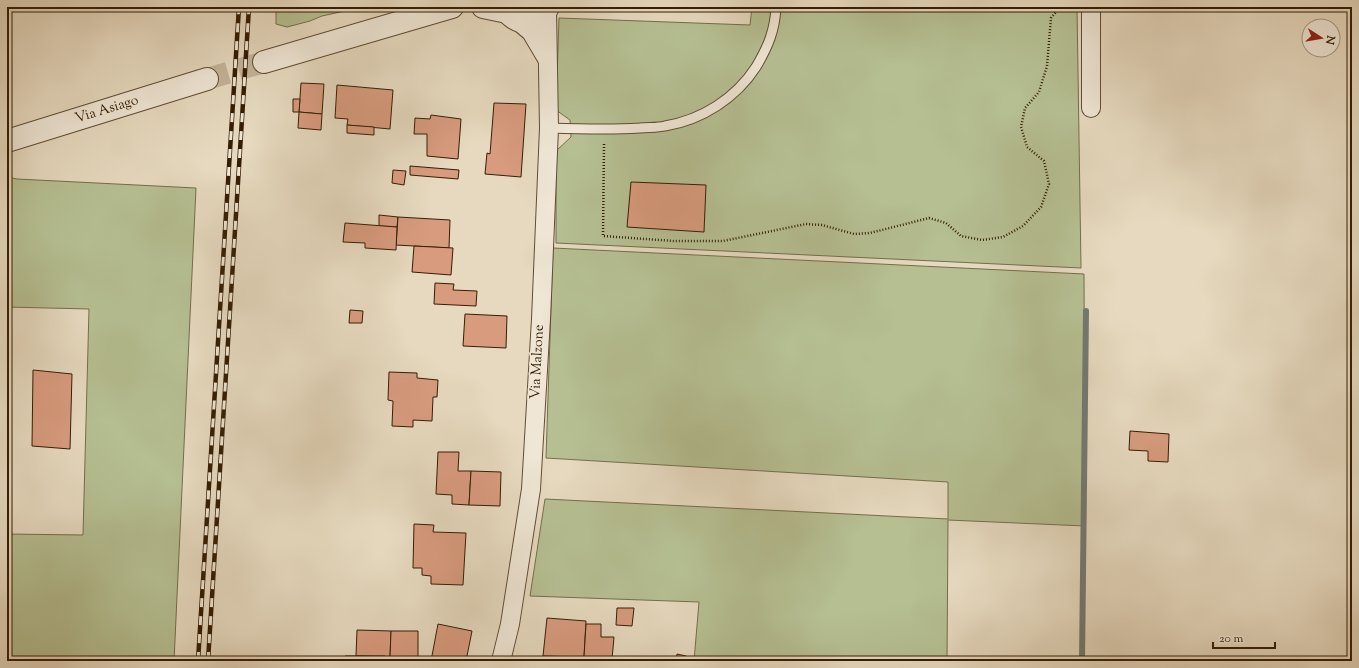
<svg xmlns="http://www.w3.org/2000/svg" width="1359" height="668" font-family="'Sorts Mill Goudy',serif">
	<rect width="100%" height="100%" fill="#e6d9bf"/>
	<filter id="stains"><feTurbulence type="fractalNoise" baseFrequency=".005" numOctaves="4"/><feColorMatrix values="0 0 0 0 .2 0 0 0 0 .09 0 0 0 0 .02 0 0 0 .5 -.17"/></filter>
	<radialGradient id="worn" r=".72"><stop offset=".6" stop-color="#630" stop-opacity="0"/><stop offset="1" stop-color="#630" stop-opacity=".3"/></radialGradient>
	<g fill="#b5bf92" stroke="#756e4b">
		<path d="M276 7H353L354 9 322 16 310 21 287 27 276 24Z"/>
		<path d="M752 7H1077L1081 268 556 243V151L571 137 570 120 556 110 559 18 750 25Z"/>
		<path d="M8 177 17 179 196 188 174 661H7V534L83 535 89 309 7 307Z"/>
		<path d="M553 248 1084 274 1085 526 948 520 947 661H694L699 602 530 596 545 499 948 519V482L546 458Z"/>
	</g>
	<g fill="none" stroke-linecap="round" stroke-linejoin="round">
		<path stroke="#737973" stroke-width="6" d="M1082 661 1086 311"/>
	</g>
	<g fill="#d89b7e" stroke="#351d04">
		<path d="M301 83 324 84 322 114 299 112Z"/>
		<path d="M337 85 393 90 390 129 347 125 348 119 335 118Z"/>
		<path d="M293 99H300L299 112H293Z"/>
		<path d="M494 103 526 104 521 177 485 174 487 153 490 154Z"/>
		<path d="M299 112 322 114 321 130 298 128Z"/>
		<path d="M431 115 461 119 458 159 427 156V134H414L415 118 430 119Z"/>
		<path d="M347 125 374 127V135L347 133Z"/>
		<path d="M410 166 459 170 458 179 410 175Z"/>
		<path d="M393 170 406 171 404 185 392 183Z"/>
		<path d="M631 182 706 185 704 232 627 227Z"/>
		<path d="M379 215 398 217 397 227 379 226Z"/>
		<path d="M398 217 450 220 449 248 396 245Z"/>
		<path d="M345 223 397 227 396 250 365 248V243L343 242Z"/>
		<path d="M414 246 453 248 451 275 412 272Z"/>
		<path d="M435 283 454 284 453 290 477 291 476 306 434 304Z"/>
		<path d="M350 310 363 311 362 323H349Z"/>
		<path d="M465 314 507 316 506 348 463 346Z"/>
		<path d="M33 370 72 374 70 449 32 446Z"/>
		<path d="M389 372 417 373V378L438 380 437 397H433L432 421 413 420V427L392 426 393 401 388 400Z"/>
		<path d="M1130 431 1169 434 1168 462 1148 461V451L1129 450Z"/>
		<path d="M438 452H459L458 471H471L469 505 452 504V495L436 494Z"/>
		<path d="M471 471 501 472 500 506 469 505Z"/>
		<path d="M414 524 434 525 433 532 466 533 463 585 431 584V576L422 575V568H413Z"/>
		<path d="M617 608H634L632 626 616 625Z"/>
		<path d="M547 618 586 621 584 657 543 656Z"/>
		<path d="M438 624 472 631 466 661H431Z"/>
		<path d="M586 624H601V637H614L612 659 584 657Z"/>
		<path d="M357 630 391 631 390 657 356 656Z"/>
		<path d="M391 631H418V657H390Z"/>
		<path d="M677 654 686 656 685 661H676Z"/>
		<path d="M345 656H385V661H344Z"/>
	</g>
	<g fill="none" stroke-linecap="round" stroke-linejoin="round">
		<path stroke="#c3b39a" stroke-width="22" stroke-dasharray="22 11" stroke-linecap="butt" d="M207 79 264 62"/>
		<g stroke="#614c33" stroke-width="11">
			<path id="service" d="M549 128C580 129 610 130 640 128 648 127 657 128 665 126 702 120 736 98 756 67 768 47 775 30 776 7"/>
		</g>
		<g stroke="#614c33" stroke-width="20">
			<g id="minor">
				<path d="M1091 7V108"/>
				<path d="M518 21 531 32 547 59"/>
				<path d="M501 661 510 624 531 489 541 319 549 128 547 9"/>
			</g>
		</g>
		<g stroke="#614c33" stroke-width="24">
			<g id="tertiary">
				<path d="M483 7 507 12"/>
				<path d="M504 7C514 26 538 27 548 7"/>
				<path d="M264 62 452 7"/>
				<path d="M7 141 207 79"/>
			</g>
		</g>
		<path stroke="#351d04" stroke-width="2.5" stroke-dasharray="1 2" stroke-linecap="butt" d="M604 144 603 236 674 241H723L806 224 822 225 854 234 870 233 929 218 946 223 961 236 982 240 1003 237 1023 226 1041 207 1049 184 1044 161 1027 147 1021 127 1025 108 1039 92 1047 66 1051 18 1060 7"/>
		<use href="#service" stroke="#efe6d5" stroke-width="9"/>
		<use href="#minor" stroke="#efe6d5" stroke-width="18"/>
		<use href="#tertiary" stroke="#efe6d5" stroke-width="22"/>
		<g stroke="#351d04" stroke-width="4.5">
			<g id="rail">
				<path d="M198 661 239 7"/>
				<path d="M208 661 249 7"/>
			</g>
		</g>
		<use href="#rail" stroke="#efe6d5" stroke-width="3" stroke-dasharray="9" stroke-linecap="butt"/>
	</g>
	<g text-anchor="middle" dominant-baseline="central" stroke-width="3.5" stroke-linejoin="round" paint-order="stroke">
		<g font-size="14" fill="#351d04" stroke="#efe6d5">
			<text transform="translate(107 110) rotate(-17)">Via Asiago</text>
			<text transform="translate(538 362) rotate(-87)">Via Malzone</text>
		</g>
	</g>
	<rect width="1359" height="668" fill="none" stroke="#e6d9bf" stroke-width="24"/>
	<rect x="8" y="8" width="1343" height="652" fill="none" stroke="#351d04" stroke-width="2"/>
	<rect x="12" y="12" width="1335" height="644" fill="none" stroke="#351d04"/>
	<g transform="translate(1321 38) rotate(102)"><circle r="19" fill="#efe6d5" stroke="#a59681"/>
	<path d="M0-3L7 15L0 10L-7 15Z" fill="#8f2418"/>
	<text y="-6" font-size="11" font-weight="bold" text-anchor="middle" fill="#351d04">N</text>
	</g>
	<path d="M1213 642v6h62v-6" fill="none" stroke="#351d04" stroke-width="2"/>
	<text x="1219" y="642" font-size="12" fill="#351d04" stroke="#efe6d5" stroke-width="3" paint-order="stroke">20 m</text>
	<rect width="100%" height="100%" filter="url(#stains)"/>
	<rect width="100%" height="100%" fill="url(#worn)"/>
</svg>
